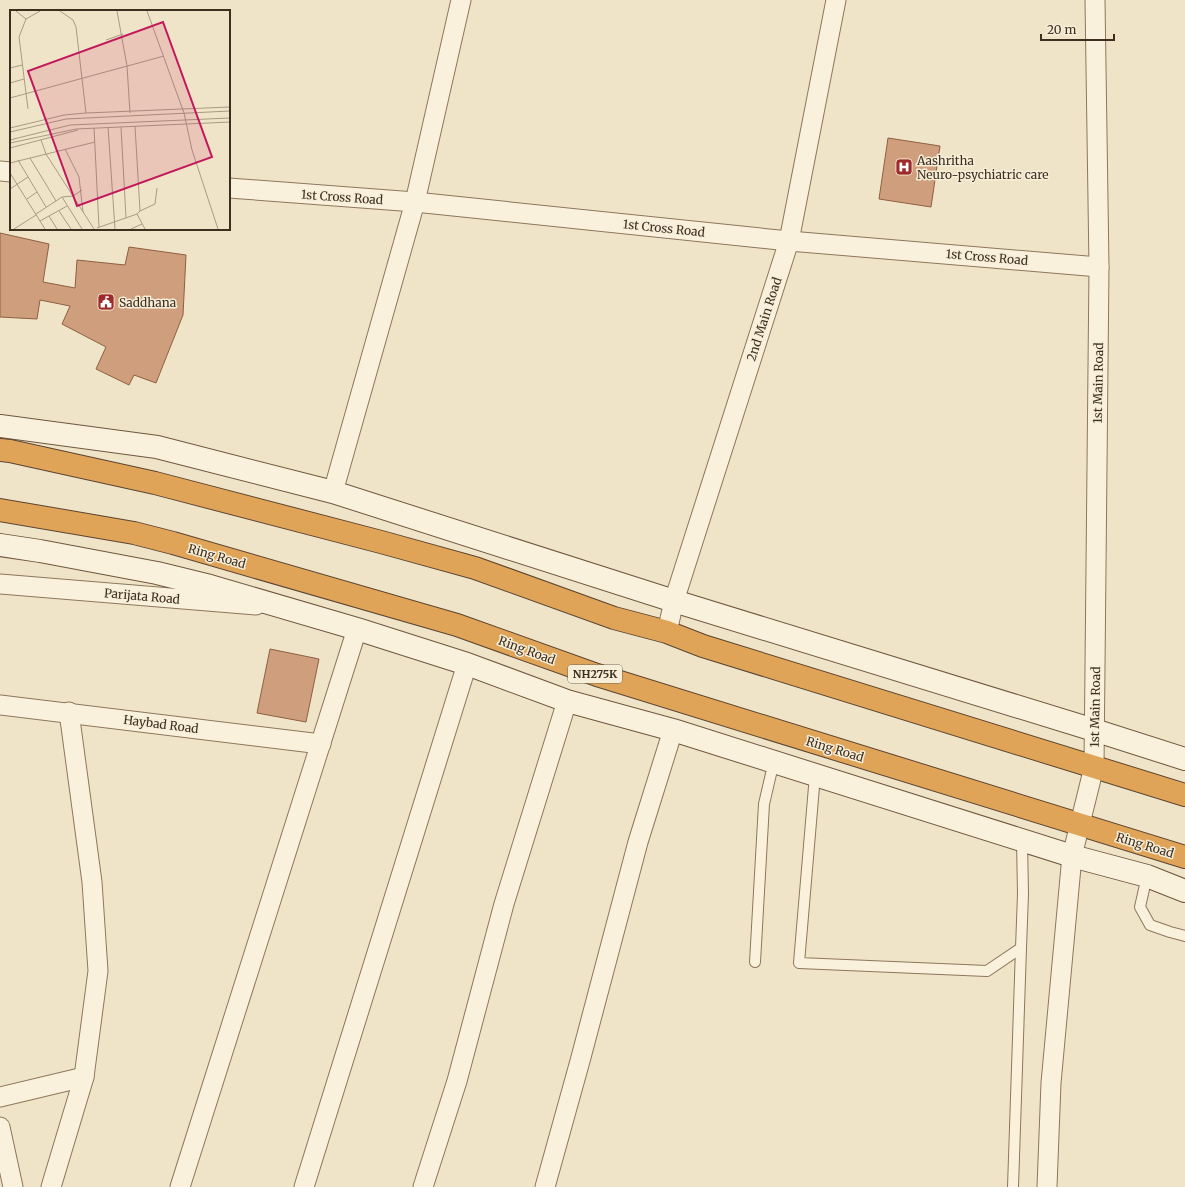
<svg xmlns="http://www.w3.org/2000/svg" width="1185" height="1187" font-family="Merriweather,serif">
	<rect width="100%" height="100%" fill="#f0e4c8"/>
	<g fill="#cf9f7d" stroke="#8d5f41">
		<path d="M888 138 940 146 931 207 879 199Z"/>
		<path d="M0 233 49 244 43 282 75 288 77 260 125 265 129 247 186 255 183 315 156 383 134 375 129 385 96 369 106 347 62 324 70 306 40 300 37 319 0 317Z"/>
		<path d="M270 649 319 659 306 722 257 713Z"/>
	</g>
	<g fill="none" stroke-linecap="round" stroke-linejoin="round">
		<g stroke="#8d765c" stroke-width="12">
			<g id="lane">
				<path d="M815 775 799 963 987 971 1021 948 1023 894 1022 841"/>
				<path d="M1147 876 1140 907 1150 925 1170 932 1185 936"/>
				<path d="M755 962 764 804 774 761"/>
				<path d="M1013 1187 1021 948"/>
			</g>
		</g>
		<g stroke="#8d765c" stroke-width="21">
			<g id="street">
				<path d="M0 171 11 172"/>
				<path d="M229 188 415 202 789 241 1099 267"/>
				<path d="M333 492 415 202 461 0"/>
				<path d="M0 584 256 605"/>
				<path d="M667 632 674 601 789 241 836 0"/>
				<path d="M0 705 321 744"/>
				<path d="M0 1097 84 1077"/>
				<path d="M0 1127 13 1187"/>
				<path d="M51 1187 84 1077 98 971 92 882 69 712"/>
				<path d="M180 1187 357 629"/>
				<path d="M304 1187 467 664"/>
				<path d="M423 1187 457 1081 504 904 567 701"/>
				<path d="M545 1187 580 1061 638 842 673 730"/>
				<path d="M1047 1187 1051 1083 1072 856 1094 767 1099 267 1095 0"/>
			</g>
		</g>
		<g stroke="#6f573f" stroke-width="24">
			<g id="secondary">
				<path d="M0 426 157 447 333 492 674 601 1094 730 1185 759"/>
				<path d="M0 545 40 551 157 573 210 586 357 629 467 664 567 701 673 730 1072 856 1147 876 1185 891"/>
			</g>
		</g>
		<g stroke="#5b4430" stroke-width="24">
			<g id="highway">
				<path d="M0 450 10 451 155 483 381 542 475 568 614 618 667 632 703 646 1185 795"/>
				<path d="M0 510 134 533 173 543 457 625 597 675 1185 857"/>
			</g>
		</g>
		<use href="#lane" stroke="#faf1dc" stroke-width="10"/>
		<use href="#street" stroke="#faf1dc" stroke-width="19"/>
		<use href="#secondary" stroke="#faf1dc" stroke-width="22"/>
		<use href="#highway" stroke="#e0a458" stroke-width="22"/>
	</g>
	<defs>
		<g id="hospital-square" transform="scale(0.9)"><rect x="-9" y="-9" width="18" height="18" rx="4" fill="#9e2a2b" stroke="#f7eed8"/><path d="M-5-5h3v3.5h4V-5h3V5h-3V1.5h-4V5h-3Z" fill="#fff"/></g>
		<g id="civic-square" transform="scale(0.9)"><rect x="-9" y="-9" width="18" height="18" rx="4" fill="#9e2a2b" stroke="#f7eed8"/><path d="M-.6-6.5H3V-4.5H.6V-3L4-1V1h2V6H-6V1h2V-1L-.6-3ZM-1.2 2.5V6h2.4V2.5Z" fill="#fff"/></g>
	</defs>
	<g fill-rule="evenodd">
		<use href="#hospital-square" x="904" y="167"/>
		<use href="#civic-square" x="106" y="302"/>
	</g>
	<g text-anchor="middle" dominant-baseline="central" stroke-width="3" stroke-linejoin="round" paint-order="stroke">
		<rect fill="#f7eed8" stroke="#756857" stroke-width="1" x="568" y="665" width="54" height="18" rx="3"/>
		<g font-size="11" font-weight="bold" fill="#3d2e20">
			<text x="595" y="674">NH275K</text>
		</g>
		<g font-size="12" fill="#3d2e20" stroke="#f7eed8" text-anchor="start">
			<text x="917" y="160">Aashritha<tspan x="917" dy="14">Neuro-psychiatric care</tspan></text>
			<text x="119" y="302">Saddhana</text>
		</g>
		<g font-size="12" fill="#3d2e20" stroke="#f7eed8">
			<text transform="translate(342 197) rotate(4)">1st Cross Road</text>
			<text transform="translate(664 228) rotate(6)">1st Cross Road</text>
			<text transform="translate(987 257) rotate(5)">1st Cross Road</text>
			<text transform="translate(764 319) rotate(-72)">2nd Main Road</text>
			<text transform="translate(1098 383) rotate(-89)">1st Main Road</text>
			<text transform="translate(217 556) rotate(16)">Ring Road</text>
			<text transform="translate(142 596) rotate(5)">Parijata Road</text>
			<text transform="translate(527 650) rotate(20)">Ring Road</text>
			<text transform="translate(1095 707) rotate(-89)">1st Main Road</text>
			<text transform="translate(161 724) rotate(7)">Haybad Road</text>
			<text transform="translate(835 749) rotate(17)">Ring Road</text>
			<text transform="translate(1145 845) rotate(17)">Ring Road</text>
		</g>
	</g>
	<g transform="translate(10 10)">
		<rect width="220" height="220" fill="#f0e4c8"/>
		<path fill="none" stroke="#a89b85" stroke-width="1" d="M6 1 16 9M50 1 63 10 66 17 76 103M107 1 117 56 120 103M137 1 174 103 182 140 208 219M96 30 113 24M0 58 12 55M0 73 14 69M0 88 154 46M18 99 9 27 16 9 30 1M125 116 130 201 127 204M98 117 105 219M111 117 116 208M0 118 54 105 76 103 220 97M84 118 89 217M0 122 56 109 220 101M0 130 60 115 220 108M31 130 36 144 84 219M0 133 66 119 220 112M0 138 68 120M55 139 69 167 73 202M20 148 46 191M8 150 36 197M0 153 85 132M0 163 35 219M0 179 18 167M52 187 72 219M17 189 27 182M49 201 61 219M130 201 145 194 147 178M26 204 52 187 63 186 72 180M39 206 47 219M30 211 57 196M87 218 127 204 135 219M4 219 26 205M121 219 132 214"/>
		<path fill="#c2185b" fill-opacity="0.15" stroke="#c2185b" stroke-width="2" d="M153 12 202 147 67 196 18 61Z"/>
		<rect width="220" height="220" fill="none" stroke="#3d2e20" stroke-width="2"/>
	</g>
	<path d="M1041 34v6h73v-6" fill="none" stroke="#3d2e20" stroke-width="2"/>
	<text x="1047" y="34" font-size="12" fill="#3d2e20" stroke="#f7eed8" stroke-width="3" paint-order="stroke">20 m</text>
</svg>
